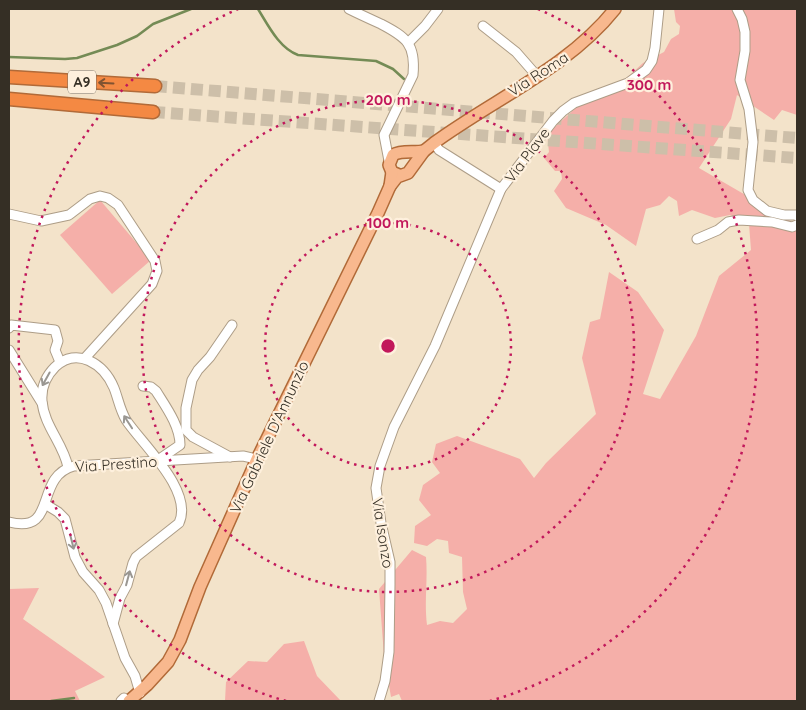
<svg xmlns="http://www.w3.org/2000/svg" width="806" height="710" font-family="Quicksand,sans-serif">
	<rect width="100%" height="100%" fill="#f3e3ca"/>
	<g fill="#f5afa9">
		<path d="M674 9H797V115L782 110 774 120 737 95 731 119 699 168 797 225V701H402L399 694 391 697 384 656 379 589 412 550 426 557C428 581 424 601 427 625L440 621 453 623 467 609 463 592 462 557 449 553 448 541 437 539 427 546 414 543 415 526 431 515 419 500 423 485 440 473 432 462 436 444 457 436 520 459 534 478 546 463 596 414 582 358 590 322 600 319 609 272 638 292 664 330 643 394 660 399 696 336 719 276 751 250 749 224 730 215 715 218 692 210 679 216 677 201 669 196 660 205 646 209 636 246 606 225 566 208 554 191 562 179 561 171H555L544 158 549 152 547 134 578 106 620 84 643 63 664 52 671 39 679 34 680 26 676 22Z"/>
		<path d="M100 200 151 260 112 294 60 235Z"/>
		<path d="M39 588 23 619 105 677 75 691 80 701H9V589Z"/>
		<path d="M304 641 317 676 341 701H225L226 682 248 661 267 662 284 644Z"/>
	</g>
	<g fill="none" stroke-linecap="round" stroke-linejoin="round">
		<g stroke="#748b55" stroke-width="2.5">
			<path d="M258 9C268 25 279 48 298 55L376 61 393 69 404 79"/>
			<path d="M9 57 65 59 77 58 117 45 137 36 153 24 191 9"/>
			<path d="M51 701 74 698"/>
		</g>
		<g stroke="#cdbfa9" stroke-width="12" stroke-dasharray="12 6" stroke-linecap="butt">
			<path d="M155 86 797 138"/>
			<path d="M153 112 797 158"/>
		</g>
		<g stroke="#ad9d87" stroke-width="11">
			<g id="minor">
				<path d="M349 9C359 14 370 19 381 24 406 37 416 44 413 75L384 135 389 161"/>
				<path d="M737 9 742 19 745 32V51L740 80 749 109 753 142 748 190 753 200 767 211 784 215H796L797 216"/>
				<path d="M483 26 516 52 537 76"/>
				<path d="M408 43 425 26 438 9"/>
				<path d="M434 143 439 150 501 189"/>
				<path d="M9 214 41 221 69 215 90 199 100 196 108 198 118 205 155 261 157 271 152 284 85 358"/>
				<path d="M697 239 718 230 728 222 739 220 772 222 792 227 797 225"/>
				<path d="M9 328 11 325 55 330 58 341 55 350 60 362"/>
				<path d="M9 350 42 403"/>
				<path d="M143 386 151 387 156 391C166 407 180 426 180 445L158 460"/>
				<path d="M230 457 193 437 186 430V408L192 380 198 370 210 357 232 325"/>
				<path d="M68 467C63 443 44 426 42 401 41 388 45 377 55 367 77 346 104 364 114 388 118 398 120 410 126 420 142 444 194 491 179 523L136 557 133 563 127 585 120 598 113 624"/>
				<path d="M45 504 58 512 65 519 75 557 83 572 99 590 106 603 125 658 135 676 140 693"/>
				<path d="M9 522C59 535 33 477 74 466L243 456 257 459"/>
				<path d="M121 701 124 698"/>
				<path d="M379 701 385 681 389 652 390 584V562L381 523 376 488 380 466 394 427 435 346 501 189 553 121 563 111 574 103 628 83 646 70 652 61 655 48 659 9"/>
			</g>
		</g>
		<g stroke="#b16a38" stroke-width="14">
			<g id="major">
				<path d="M399 175 392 172 389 165 393 155C401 150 414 153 424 151"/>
				<path d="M390 186 397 177 408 173 424 151 434 143C494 99 568 68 615 9"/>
				<path d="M129 701 147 685 168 662 180 640 200 587 257 459 378 213 390 186 392 172"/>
			</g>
		</g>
		<g stroke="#b16a38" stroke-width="15">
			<g id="highway">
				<path d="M9 77 155 86"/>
				<path d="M9 99 153 112"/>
			</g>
		</g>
		<use href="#minor" stroke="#fff" stroke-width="9"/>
		<use href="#major" stroke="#f8b88e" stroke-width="11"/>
		<use href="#highway" stroke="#f48943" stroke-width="12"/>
	</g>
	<defs><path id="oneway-shaft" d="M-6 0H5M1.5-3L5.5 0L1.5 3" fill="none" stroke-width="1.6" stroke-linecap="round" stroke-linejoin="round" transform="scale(1.25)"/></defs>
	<use stroke="#815331" href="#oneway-shaft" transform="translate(106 83) rotate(-177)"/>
	<g stroke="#9a9792">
		<use href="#oneway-shaft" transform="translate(46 379) rotate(119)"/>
		<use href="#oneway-shaft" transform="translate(128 422) rotate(-123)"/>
		<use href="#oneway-shaft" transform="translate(72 542) rotate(76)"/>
		<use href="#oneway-shaft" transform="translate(128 578) rotate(-75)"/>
	</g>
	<g fill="none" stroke="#c2185b" stroke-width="2.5" stroke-dasharray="2.5 5">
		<circle cx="388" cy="346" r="123"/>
		<circle cx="388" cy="346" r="246"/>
		<path d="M286 701A369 369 0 0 1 238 9M538 9A369 369 0 0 1 490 701"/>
	</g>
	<g text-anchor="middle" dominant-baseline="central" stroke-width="4.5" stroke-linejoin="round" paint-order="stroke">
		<rect fill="#fef0dd" stroke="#71695c" stroke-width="1" x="68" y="70.5" width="28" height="23" rx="4"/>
		<g font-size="14" font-weight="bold" fill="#352f25">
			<text x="82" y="82">A9</text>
		</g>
		<g font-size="15" fill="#352f25" stroke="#fef0dd">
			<text transform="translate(538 74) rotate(-33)">Via Roma</text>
			<text transform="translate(527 155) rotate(-53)">Via Piave</text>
			<text transform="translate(269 437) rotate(-65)">Via Gabriele D'Annunzio</text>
			<text transform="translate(116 464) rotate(-4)">Via Prestino</text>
			<text transform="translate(383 533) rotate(81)">Via Isonzo</text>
		</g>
	</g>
	<circle cx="388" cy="346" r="8" fill="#c2185b" stroke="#fef0dd" stroke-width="2.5"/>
	<g font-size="15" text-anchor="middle" font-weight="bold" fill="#c2185b" stroke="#fef0dd" stroke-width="4.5" stroke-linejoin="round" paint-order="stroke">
		<text x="649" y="90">300 m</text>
		<text x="388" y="105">200 m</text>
		<text x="388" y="228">100 m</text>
	</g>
	<rect width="806" height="710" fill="none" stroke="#352f25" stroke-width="20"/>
</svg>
